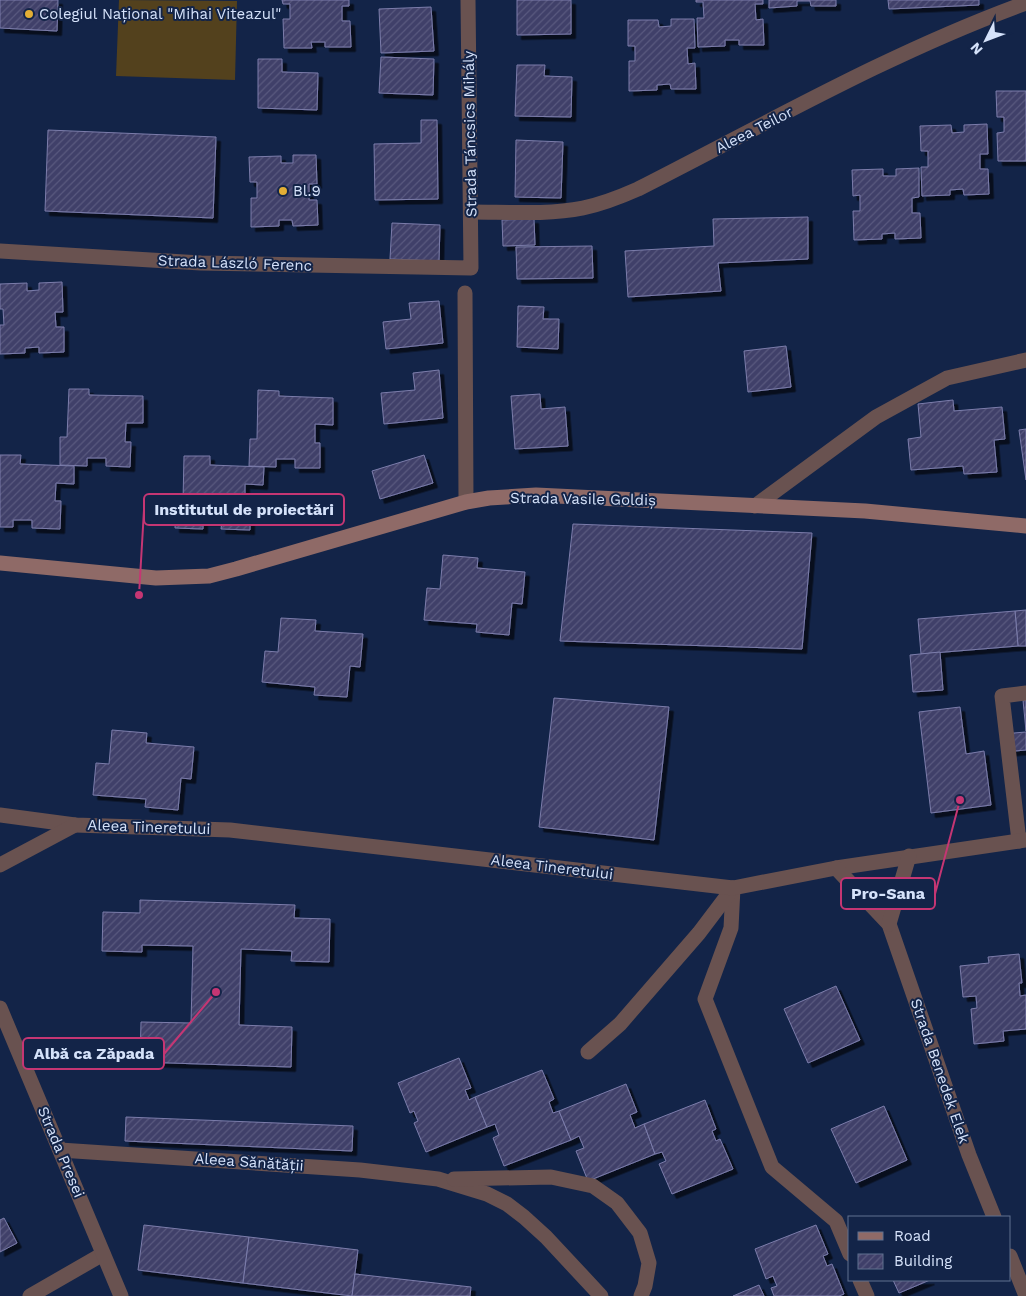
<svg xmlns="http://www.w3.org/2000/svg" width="1026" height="1296" font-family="'Work Sans',sans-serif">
	<defs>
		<pattern id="building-hatch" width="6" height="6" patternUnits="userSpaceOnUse" patternTransform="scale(1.25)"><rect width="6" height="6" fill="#3f3f69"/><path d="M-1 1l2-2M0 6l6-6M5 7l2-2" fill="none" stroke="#5a5a7f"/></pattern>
		<filter id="shadow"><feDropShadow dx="4.5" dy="4.5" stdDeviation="0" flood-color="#0009"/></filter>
	</defs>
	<rect width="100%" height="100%" fill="#132448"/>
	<path fill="#53411d" d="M119 0 237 1 235 80 116 76Z"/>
	<g fill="url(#building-hatch)" stroke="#7c7dab" filter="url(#shadow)">
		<path d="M0 0H58L57 31 0 28Z"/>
		<path d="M282 0H349V6H342V21H350L351 47H325V42H311L312 48H284L283 19H290V4H283Z"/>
		<path d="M517 0H571V34L517 35Z"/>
		<path d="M696 0H763V4H755L756 20 763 19 764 45H739V40H725V46L698 47 697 18H704L703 2H696Z"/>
		<path d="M769 0H836V6H811L810 1H797V6L769 8Z"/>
		<path d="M888 0H979V5L889 9Z"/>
		<path d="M431 7 434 51 381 53 379 9Z"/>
		<path d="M671 19H694L695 48H687L688 64 695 63 696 89H671L670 84 657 85V90L629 91V61H635V46H628V20H658L659 27 671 26Z"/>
		<path d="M381 57 434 59 433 95 379 93Z"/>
		<path d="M258 59H282V72L318 73 317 110 258 108Z"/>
		<path d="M517 65H545L544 76 572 77 571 117 515 116Z"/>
		<path d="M996 91H1026V161H998L997 133 1004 132V117H997Z"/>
		<path d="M421 120H437L438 199 375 200 374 144 421 143Z"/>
		<path d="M987 124 988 154H980V169H988L989 194 964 195 963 189 950 190V195L922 196 921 167H928V151H921L920 126 951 125 952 133 964 132V125Z"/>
		<path d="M48 130 216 137 213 218 45 211Z"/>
		<path d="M516 140 563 142 561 198 515 197Z"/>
		<path d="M293 155H316L317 184H309V200H317L318 225 293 226 292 220H279V226L251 227V198H257V182H250L249 157 281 156V163H293Z"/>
		<path d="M919 168V197L912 198V213H920L921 238 895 239V233L882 234V239L854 240 853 211H860V195L853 196 852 170 883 169V176H896V169Z"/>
		<path d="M808 217V259L718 263 721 291 628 297 625 251 714 246 713 219Z"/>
		<path d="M534 219 535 245 503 246 502 220Z"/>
		<path d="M392 223 440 225 439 261 390 259Z"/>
		<path d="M592 246 593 278 517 279 516 247Z"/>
		<path d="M62 282 63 312H55L56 327H64V352L39 353V347L25 348V353L0 354V325H4L3 309H0V284L27 283V291L39 290V283Z"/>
		<path d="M439 301 443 343 386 349 383 322 411 319 409 303Z"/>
		<path d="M518 306 544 307 543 319H559L558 349 517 347Z"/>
		<path d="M786 346 791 387 748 392 744 351Z"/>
		<path d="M439 370 443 418 384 424 381 393 415 390 413 373Z"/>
		<path d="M69 389H89V395L143 396V423H126L125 442H131L130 467 106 466V458H87V466L60 465V437H67Z"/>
		<path d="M258 390 279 391V396L333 398V425L315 424V443H320V468H295V459H276V467L249 466 250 439H257Z"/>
		<path d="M540 394 541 409 565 407 568 446 515 449 511 396Z"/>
		<path d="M953 400 954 411 1002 407 1005 439 994 440 997 472 964 474 963 466 911 470 908 439 921 437 918 404Z"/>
		<path d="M1026 429V480L1019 430Z"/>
		<path d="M0 455H21L20 464 74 466V484L56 483 55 501H61L60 529 32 528V520H13V527H0Z"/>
		<path d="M424 455 433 483 380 499 372 471Z"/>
		<path d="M184 456H210V465L264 467 263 485 245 484V503H250V530L221 529 222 521H203V529L175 528 176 500 183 501Z"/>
		<path d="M573 524 812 533 802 649 560 641Z"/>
		<path d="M443 555 478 558 477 568 525 572 522 604 512 603 509 635 476 632 477 624 424 620 427 588 440 589Z"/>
		<path d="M1026 610V646H1018L1015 611Z"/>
		<path d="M1015 611 1018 646 921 654 918 619Z"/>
		<path d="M281 618 316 620 315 631 363 634 360 667 350 666 347 697 314 695 315 687 262 682 265 651 278 652Z"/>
		<path d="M940 652 943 690 913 692 910 655Z"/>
		<path d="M554 698 669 707 654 840 539 827Z"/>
		<path d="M1023 700H1026V731Z"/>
		<path d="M960 707 966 754 984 751 991 805 931 813 919 712Z"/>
		<path d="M112 730 147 733 146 743 194 747 191 779 181 778 178 810 145 807 146 799 93 795 96 763 109 764Z"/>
		<path d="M1026 732V750L1004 752 1002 734Z"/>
		<path d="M140 900 295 905 294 918 330 919 329 962 291 961 292 951 241 949 239 1025 292 1027 291 1067 140 1062 141 1022 191 1023 193 946 142 945V952L102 951 103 912 140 913Z"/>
		<path d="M1019 954 1022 983H1019L1020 996 1026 995V1029L1003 1031 1004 1041 974 1044 971 1009 977 1008 976 996 963 997 960 966 989 963 988 957Z"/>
		<path d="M836 986 860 1040 808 1063 784 1009Z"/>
		<path d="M459 1058 471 1088 465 1090 469 1100 475 1097 487 1127 426 1152 414 1123 418 1121 414 1111 410 1113 398 1083Z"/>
		<path d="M542 1070 554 1099 549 1102 553 1113 559 1111 571 1140 504 1166 493 1138 499 1135 495 1124 487 1127 475 1097Z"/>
		<path d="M626 1084 637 1112 630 1115 635 1128 644 1124 655 1154 588 1181 576 1151 584 1148 579 1136 571 1140 559 1111Z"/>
		<path d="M705 1100 716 1129 712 1131 716 1141 720 1139 733 1169 672 1194 659 1164 666 1161 662 1152 655 1154 644 1124Z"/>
		<path d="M884 1106 907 1160 856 1183 831 1129Z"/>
		<path d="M126 1117 353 1126 352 1151 125 1141Z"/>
		<path d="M4 1218 17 1243 0 1252V1220Z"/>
		<path d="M144 1225 249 1237 243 1283 138 1270Z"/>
		<path d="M816 1225 828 1254 823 1256 827 1266 832 1264 844 1294 839 1296H774L771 1288 777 1286 773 1276 766 1279 755 1249Z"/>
		<path d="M249 1237 358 1250 352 1296 243 1283Z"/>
		<path d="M355 1274 471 1287 470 1296H352Z"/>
		<path d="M893 1280H930L899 1293Z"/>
		<path d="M759 1285 764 1296H733Z"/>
	</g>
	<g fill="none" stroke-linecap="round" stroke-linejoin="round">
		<g stroke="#695250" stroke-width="15">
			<path d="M465 293 466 502"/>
			<path d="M755 506 876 417 947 378 1026 360"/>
			<path d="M1019 841 1002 696 1026 693"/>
			<path d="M733 888 731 928 705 999 772 1167 836 1221 850 1254"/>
			<path d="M588 1052 620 1024 699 933 733 888"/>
			<path d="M860 1280 867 1296"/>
			<path d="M30 1296 103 1254"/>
		</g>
		<g stroke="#695250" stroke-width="15">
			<path d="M471 212C507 212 548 215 583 208 602 204 620 197 638 189 766 124 891 52 1026 3"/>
			<path d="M0 251 201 263 471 268 468 0"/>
			<path d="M0 815 75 825 230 830 733 888 836 868 1026 840"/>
			<path d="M0 865 75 825"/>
			<path d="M836 868 889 924 969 1155 994 1217"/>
			<path d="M889 924 909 856"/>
			<path d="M0 1008 121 1296"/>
			<path d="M60 1150 360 1170 438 1179 487 1194 507 1204 524 1217 546 1237 601 1296"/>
			<path d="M454 1179 551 1177 593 1186 617 1203 640 1233 649 1263 645 1286 641 1296"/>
			<path d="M1010 1256 1026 1296"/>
		</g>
		<path stroke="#8f6a67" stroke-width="15" d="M0 563 156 578 209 576 236 569 466 502 489 498 536 495 865 511 1026 526"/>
	</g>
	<g fill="#e3ae35" stroke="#132448" stroke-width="2">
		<circle cx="29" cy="14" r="5"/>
		<circle cx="283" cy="191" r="5"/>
	</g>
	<g text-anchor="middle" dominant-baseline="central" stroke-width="4" stroke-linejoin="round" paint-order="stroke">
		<g font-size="15" fill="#d5e2fa" stroke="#132448" text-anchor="start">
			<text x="39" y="14">Colegiul Național "Mihai Viteazul"</text>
			<text x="293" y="191">Bl.9</text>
		</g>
		<g font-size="15" fill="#d5e2fa" stroke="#132448">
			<text transform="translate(754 130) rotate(-27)">Aleea Teilor</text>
			<text transform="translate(470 134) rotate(-91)">Strada Táncsics Mihály</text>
			<text transform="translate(235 263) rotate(2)">Strada László Ferenc</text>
			<text transform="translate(583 499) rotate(1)">Strada Vasile Goldiș</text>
			<text transform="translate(149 827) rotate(2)">Aleea Tineretului</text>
			<text transform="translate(552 867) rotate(7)">Aleea Tineretului</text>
			<text transform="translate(940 1071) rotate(71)">Strada Benedek Elek</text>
			<text transform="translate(61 1152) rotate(67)">Strada Presei</text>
			<text transform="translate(249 1162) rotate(4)">Aleea Sănătății</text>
		</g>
	</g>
	<path fill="none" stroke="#c53673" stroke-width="2" d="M139 595L144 510M960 800L935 894M216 992L164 1054"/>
	<g fill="#c53673" stroke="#132448" stroke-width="2">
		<circle cx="139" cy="595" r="5"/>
		<circle cx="960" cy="800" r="5"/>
		<circle cx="216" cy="992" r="5"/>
	</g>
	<g fill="#132448" stroke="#c53673" stroke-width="2">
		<rect x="144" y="494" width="200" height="31" rx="5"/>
		<rect x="841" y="878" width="94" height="31" rx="5"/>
		<rect x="23" y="1038" width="141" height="31" rx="5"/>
	</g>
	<g font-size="16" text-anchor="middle" font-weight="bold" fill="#d5e2fa">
		<text x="244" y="515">Institutul de proiectări</text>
		<text x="888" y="899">Pro-Sana</text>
		<text x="94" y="1059">Albă ca Zăpada</text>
	</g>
	<rect x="848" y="1216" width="162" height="65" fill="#132448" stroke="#61708f"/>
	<rect x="858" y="1232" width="25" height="8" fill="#8f6a67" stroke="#61708f"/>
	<text x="894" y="1241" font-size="15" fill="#d5e2fa">Road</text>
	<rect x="858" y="1254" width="25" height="15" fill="url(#building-hatch)" stroke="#61708f"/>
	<text x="894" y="1266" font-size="15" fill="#d5e2fa">Building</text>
	<g transform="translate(986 40) rotate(228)" stroke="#132448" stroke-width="4" paint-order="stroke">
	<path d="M0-4L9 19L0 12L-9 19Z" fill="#d5e2fa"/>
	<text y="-8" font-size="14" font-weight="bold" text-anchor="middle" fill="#d5e2fa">N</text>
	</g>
</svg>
